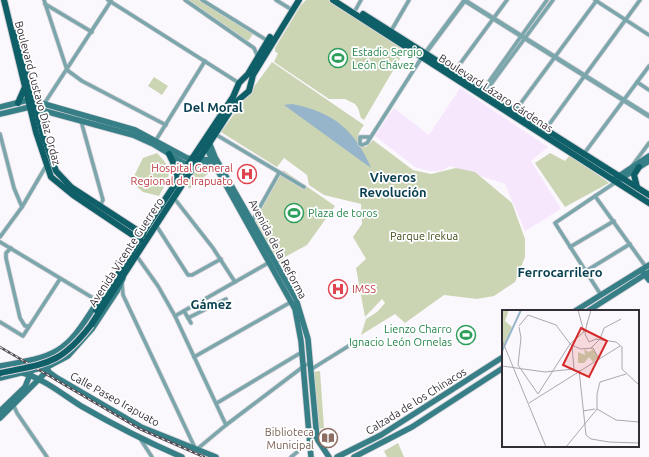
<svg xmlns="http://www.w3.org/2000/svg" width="649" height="457" font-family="Ubuntu,sans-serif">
	<rect width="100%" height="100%" fill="#fbf8fd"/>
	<path fill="#f7e7fd" d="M460 88 548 147 531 161 561 209 525 231 505 184 450 166 441 171H429L415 167 375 136 394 108 429 135Z"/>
	<g fill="#cbd5b4">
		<path d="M184 0H199L253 34 248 41Z"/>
		<path d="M306 0H328L405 50 364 120 361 118 358 108 355 104 345 99H329L274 62 278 53 275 52V48L301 5Z"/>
		<path d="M272 62 364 125C358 133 356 137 361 146L366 147 373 140 413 170 431 174 456 168 475 172 512 203 525 239V257L515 282 494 296 477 299 444 295 405 323 395 314 361 335 366 319 377 312 385 303 382 299 365 317 356 268 366 259 353 237 362 224 361 204 324 195 309 185 307 175 284 158 277 167 221 132Z"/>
		<path d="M154 77 168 86 162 95 148 86Z"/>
		<path d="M157 153C175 171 170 176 159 196L143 192 131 182 143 158Z"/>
		<path d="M550 153 565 161 570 155 609 183 565 207 535 163Z"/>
		<path d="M201 168 209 171V173L189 189 187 184 195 172Z"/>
		<path d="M283 170 335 206 307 245 285 257 280 264 255 221Z"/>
		<path d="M320 371 324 428 318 429 313 372Z"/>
		<path d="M398 443 404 457H387L384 451Z"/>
	</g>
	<path fill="#96b4ca" d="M292 104C333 112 355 130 371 168L284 105Z"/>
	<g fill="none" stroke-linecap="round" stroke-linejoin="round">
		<g stroke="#d7d3d9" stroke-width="5">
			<g id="minor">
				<path d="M44 0 67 70 82 81 166 125"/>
				<path d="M108 0 239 83"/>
				<path d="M185 0 254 48 258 57"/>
				<path d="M202 0 268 41"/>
				<path d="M276 0 289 8"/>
				<path d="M595 0 649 35"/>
				<path d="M45 4 92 32"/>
				<path d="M356 9 361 0"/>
				<path d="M391 31 409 0"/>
				<path d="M454 72 507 0"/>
				<path d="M637 82 649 90"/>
				<path d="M483 90 547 0"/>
				<path d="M486 91 553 0"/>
				<path d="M44 104 111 1"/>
				<path d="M515 111 597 0"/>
				<path d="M81 121 103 200 100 206"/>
				<path d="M545 130 640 0"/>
				<path d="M0 134 14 188 22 207"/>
				<path d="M215 134 304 187"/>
				<path d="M370 137H360V144L362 145 367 143 422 57"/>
				<path d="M156 140 205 61"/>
				<path d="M583 155 649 66"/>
				<path d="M632 166 649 143"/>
				<path d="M595 196 646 267"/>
				<path d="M174 198 213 248 235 282"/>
				<path d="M251 223 279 173"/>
				<path d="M156 225 188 275H192L221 259"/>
				<path d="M0 237 22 207 46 166"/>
				<path d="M0 242 98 301"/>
				<path d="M570 247 614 221"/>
				<path d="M11 248 6 253V258L20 318 25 326H29"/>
				<path d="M136 255 158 286 175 316 226 425"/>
				<path d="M586 271 630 244"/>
				<path d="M122 284 123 295 196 450 226 425 304 366 310 363"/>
				<path d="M601 295 555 223 616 182"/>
				<path d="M184 311 191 323"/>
				<path d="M175 316 270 262"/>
				<path d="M188 318 226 299"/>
				<path d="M0 322 23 336 60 279"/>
				<path d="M194 357 291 302"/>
				<path d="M310 370 355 342"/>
				<path d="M217 403 302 352"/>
				<path d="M13 404 17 413 47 457"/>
				<path d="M141 440 152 457"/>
				<path d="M291 457 317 436"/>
			</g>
		</g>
		<g stroke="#d7d3d9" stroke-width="6">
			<g id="tertiary">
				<path d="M464 0 649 116"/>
				<path d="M424 55 465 0"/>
			</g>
		</g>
		<g stroke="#d7d3d9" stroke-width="7">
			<g id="secondary">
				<path d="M0 107 28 100 34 101 135 130 187 158 209 160 213 162"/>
				<path d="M0 114 30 107 133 135 153 144 184 163 195 165 207 164 214 168"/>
				<path d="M209 142 215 157 296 299 308 339 317 439 329 457"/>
				<path d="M206 146 213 162 295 309 301 341 311 457"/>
				<path d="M613 180 649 156"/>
				<path d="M619 180 649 161"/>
				<path d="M643 272 649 280"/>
				<path d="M575 311 649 265"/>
				<path d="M588 311 649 272"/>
				<path d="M32 360 57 378 141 427 216 457"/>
				<path d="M0 366C57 356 65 354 96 304"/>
				<path d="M23 373C44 379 62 394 81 406 114 425 147 442 182 457"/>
				<path d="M0 378 49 366 68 356 92 329 117 291 123 278"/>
				<path d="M0 411 25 387 31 372"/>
				<path d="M0 418 48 370"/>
				<path d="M337 457 381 435 503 357"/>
				<path d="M354 457 412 427 503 368"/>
			</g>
		</g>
		<g stroke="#d7d3d9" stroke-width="8">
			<g id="primary">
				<path d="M4 0 36 132 51 177 73 195 140 240"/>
				<path d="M333 0 649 203"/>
				<path d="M363 14 649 195"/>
				<path d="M16 33 43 135 56 171 71 187 143 234"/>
				<path d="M18 103 25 87"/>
				<path d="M169 154C175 164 177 173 174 185"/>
				<path d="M637 187 634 175 639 167"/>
				<path d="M96 310 150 222 233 97 239 83 248 74 270 37"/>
				<path d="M91 325 236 102 249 91 253 75 299 0"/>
			</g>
		</g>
		<use href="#minor" stroke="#7ba7ac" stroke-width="3.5"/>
		<use href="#tertiary" stroke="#7ba7ac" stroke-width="4.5"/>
		<use href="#secondary" stroke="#377f87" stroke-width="5.5"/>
		<use href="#primary" stroke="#0e5f67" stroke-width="6"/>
		<g stroke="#524c54" stroke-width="2.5">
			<path id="rail" d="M0 347 140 429 204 457"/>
		</g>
		<use href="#rail" stroke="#fff" stroke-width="1" stroke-dasharray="3" stroke-linecap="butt"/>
		<g stroke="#d7d3d9" stroke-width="8" stroke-linecap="butt">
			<path id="primary-bridge" d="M0 373C47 363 60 365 91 325"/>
		</g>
		<use href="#primary-bridge" stroke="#0e5f67" stroke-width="6"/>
	</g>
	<defs>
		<g id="stadium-ring" transform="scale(1)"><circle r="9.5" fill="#fff" stroke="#2e9e5b" stroke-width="1.5"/><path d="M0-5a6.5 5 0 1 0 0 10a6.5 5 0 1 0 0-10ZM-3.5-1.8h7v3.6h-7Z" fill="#2e9e5b"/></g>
		<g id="hospital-ring" transform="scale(1)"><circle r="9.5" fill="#fff" stroke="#e0444e" stroke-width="1.5"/><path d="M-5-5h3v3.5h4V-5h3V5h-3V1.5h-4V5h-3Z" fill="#e0444e"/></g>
		<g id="library-ring" transform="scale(1)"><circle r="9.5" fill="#fff" stroke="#8d6e63" stroke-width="1.5"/><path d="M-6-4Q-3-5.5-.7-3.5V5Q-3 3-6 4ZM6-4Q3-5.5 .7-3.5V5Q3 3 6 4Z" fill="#8d6e63"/></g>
	</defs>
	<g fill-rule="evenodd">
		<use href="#stadium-ring" x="338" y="58"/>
		<use href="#hospital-ring" x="247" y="174"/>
		<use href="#stadium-ring" x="294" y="213"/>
		<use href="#hospital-ring" x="338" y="289"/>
		<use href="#stadium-ring" x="466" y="335"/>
		<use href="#library-ring" x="328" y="438"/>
	</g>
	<g text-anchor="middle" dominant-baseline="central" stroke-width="3.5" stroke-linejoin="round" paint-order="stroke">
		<g font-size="11" fill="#27864d" stroke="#fff" text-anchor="start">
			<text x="352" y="52">Estadio Sergio<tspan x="352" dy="13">León Chávez</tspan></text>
			<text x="308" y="213">Plaza de toros</text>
			<text x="452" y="329" text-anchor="end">Lienzo Charro<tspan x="452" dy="13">Ignacio León Ornelas</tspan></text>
		</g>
		<g font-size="11" fill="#332d35" stroke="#fff">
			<text transform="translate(38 93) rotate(75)">Boulevard Gustavo Díaz Ordaz</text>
			<text transform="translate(496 93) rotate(33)">Boulevard Lázaro Cárdenas</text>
			<text transform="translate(278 249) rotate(62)">Avenida de la Reforma</text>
			<text transform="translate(126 252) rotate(-57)">Avenida Vicente Guerrero</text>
			<text transform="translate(115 399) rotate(29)">Calle Paseo Irapuato</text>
			<text transform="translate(416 401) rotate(-32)">Calzada de los Chinacos</text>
		</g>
		<g font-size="11" fill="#be3a42" stroke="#fff" text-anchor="end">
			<text x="233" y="168">Hospital General<tspan x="233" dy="13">Regional de Irapuato</tspan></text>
			<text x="352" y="289" text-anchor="start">IMSS</text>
		</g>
		<g font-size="11" fill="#414d19" stroke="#fff">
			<text x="424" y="236">Parque Irekua</text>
		</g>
		<g font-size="11" fill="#785e54" stroke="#fff" text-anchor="end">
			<text x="314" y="432">Biblioteca<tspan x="314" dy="13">Municipal</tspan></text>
		</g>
		<g font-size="13" font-weight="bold" fill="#093f50" stroke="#fff">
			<text x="213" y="107">Del Moral</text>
			<text x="393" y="177">Viveros<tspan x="393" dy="15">Revolución</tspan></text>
			<text x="560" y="272">Ferrocarrilero</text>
			<text x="211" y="304">Gámez</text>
		</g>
	</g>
	<g transform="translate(502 310)">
		<rect width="137" height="137" fill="#fbf8fd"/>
		<path d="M0 0H7L3 11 10 17 0 40ZM82 39 87 42 91 39 96 48 91 52 87 47 82 53H76V42L83 45Z" fill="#cbd5b4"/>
		<path fill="none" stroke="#96b4ca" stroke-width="2" d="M0 41 19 0"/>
		<path fill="none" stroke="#aba7ad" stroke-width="1" d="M76 0 82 22M85 13 83 24 87 32M85 14 89 0M17 16 26 5 54 15 69 35 79 39 91 38M17 17 19 28 16 55 36 84M0 30 44 137M87 32 94 29 114 32 120 37V59L137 75M70 35 72 60M89 38 98 29 102 18 119 9M91 38 97 49M0 56 43 62 72 59M77 60 84 125 89 129 107 132 137 133M36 84 68 34 83 21M27 93 118 36M95 99V84L98 72 124 64M95 99 114 110 137 112M81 101 93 99M64 137 95 99"/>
		<path fill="#d62828" fill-opacity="0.15" stroke="#d62828" stroke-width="2" d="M79 18 105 31 87 67 61 55Z"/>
		<rect width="137" height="137" fill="none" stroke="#332d35" stroke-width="2"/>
	</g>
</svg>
